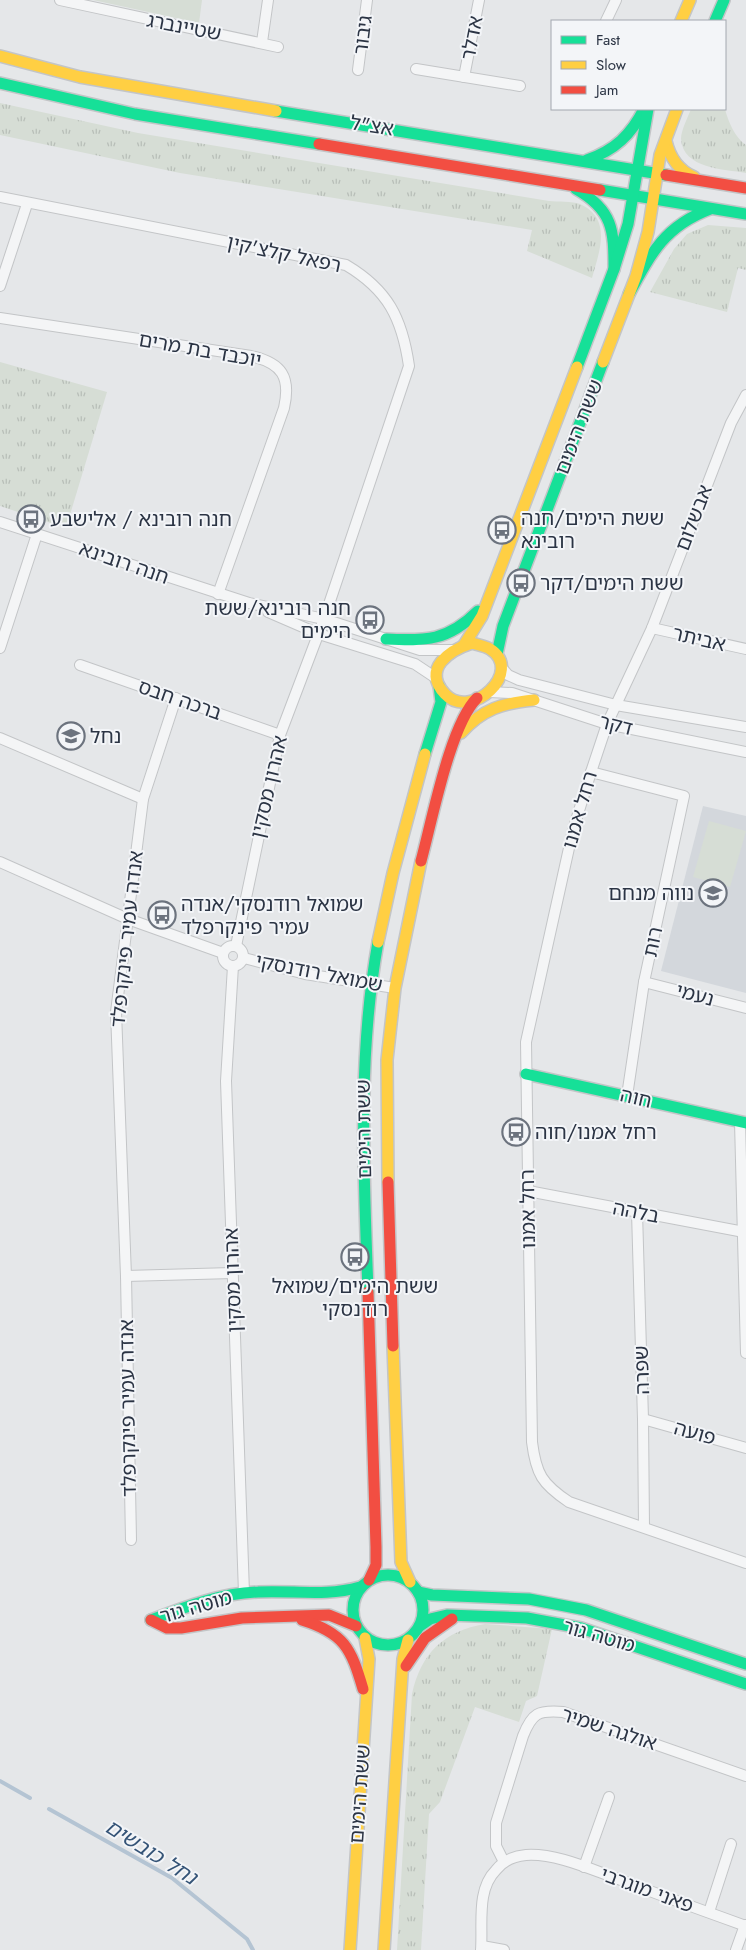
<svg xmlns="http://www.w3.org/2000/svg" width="746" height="1950" font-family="Jost,'Noto Sans Hebrew',sans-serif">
	<defs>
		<pattern id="park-tufts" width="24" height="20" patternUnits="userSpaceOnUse" patternTransform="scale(1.25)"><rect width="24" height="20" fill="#d6ddd5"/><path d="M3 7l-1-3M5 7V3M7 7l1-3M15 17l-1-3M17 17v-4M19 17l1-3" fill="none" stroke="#b8beb8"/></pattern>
	</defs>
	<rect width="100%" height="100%" fill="#e5e7e9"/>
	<path fill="#d3d7dc" d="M703 806 746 816V993L661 971Z"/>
	<g fill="#d6ddd5">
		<path d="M93 0H202L199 23Z"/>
		<path d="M709 821 746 831 730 887 693 877Z"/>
	</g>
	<g fill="url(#park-tufts)">
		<path d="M0 103 138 133 549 201C558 202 572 201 580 204 613 219 599 252 592 278L527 251 532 230 180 173 0 135Z"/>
		<path d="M691 109H725C728 121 735 138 746 145V173C724 169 683 169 681 139 681 130 688 117 691 109Z"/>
		<path d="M708 225 746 228V270L738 268 727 312 650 292 674 249 687 234Z"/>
		<path d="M0 362 107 392 66 528 0 506Z"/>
		<path d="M485 1624 552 1629 537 1696 526 1701 519 1722 475 1707 440 1802 429 1814 421 1950H397L412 1694C421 1653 444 1631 485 1624Z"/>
	</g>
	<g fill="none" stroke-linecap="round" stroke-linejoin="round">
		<g stroke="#b4c4d3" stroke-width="4">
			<path d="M0 1781 30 1798"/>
			<path d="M49 1809 172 1878 247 1939 253 1950"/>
		</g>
		<g stroke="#c3c5c7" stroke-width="12">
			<g id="street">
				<path d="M60 0 278 47"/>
				<path d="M606 21 616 0"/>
				<path d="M262 42 268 0"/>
				<path d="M416 69 520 86"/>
				<path d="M358 70 367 0"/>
				<path d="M464 77 479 0"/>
				<path d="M0 197 346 265C388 290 402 318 409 366L324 619 280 735 236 946"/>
				<path d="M0 286 27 204"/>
				<path d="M0 318 251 356C282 363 291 377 284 408L218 594"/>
				<path d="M746 395 731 423 652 628 607 724 591 772 573 830 526 1042 532 1442C536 1474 542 1484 569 1502L746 1563"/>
				<path d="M0 522 249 603 324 619 420 650H452"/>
				<path d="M268 612 319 634 415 664 436 678"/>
				<path d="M652 628 746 649"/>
				<path d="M0 648 37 534"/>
				<path d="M80 665 280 735"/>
				<path d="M502 668 508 675 519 680 616 705 746 727"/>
				<path d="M489 692 512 693 607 724 746 752"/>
				<path d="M0 738 143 799"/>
				<path d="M591 772 684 796 644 982 627 1096"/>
				<path d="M0 862 128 919 223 953"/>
				<circle cx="233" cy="956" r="10"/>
				<path d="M244 958 305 974 395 988"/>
				<path d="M233 966 226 1081 244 1593"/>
				<path d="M644 982 746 1008"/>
				<path d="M740 1122 746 1353"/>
				<path d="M528 1191 744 1232"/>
				<path d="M637 1212 643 1419 644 1527"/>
				<path d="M126 1276 232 1273"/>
				<path d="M643 1419 746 1448"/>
				<path d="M131 1540 126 1276 116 1012 143 799 176 698"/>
				<path d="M504 1862 496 1846V1823L523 1736C532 1713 538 1710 563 1712L746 1776"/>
				<path d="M584 1867 609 1797"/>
				<path d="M709 1912 731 1844"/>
				<path d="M482 1946 504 1950"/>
				<path d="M481 1950C483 1924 476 1890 496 1870 503 1861 514 1856 526 1855 557 1853 592 1870 621 1880 662 1896 704 1911 746 1926"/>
				<path d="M736 1950 745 1925"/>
			</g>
		</g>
		<g stroke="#c3c5c7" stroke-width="14">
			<g id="fast">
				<path d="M715 21 724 0"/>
				<path d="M0 83 135 114 319 144"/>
				<path d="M276 111 666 175"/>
				<path d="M587 160C615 150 631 135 644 109"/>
				<path d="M576 189C613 210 614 230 614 269"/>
				<path d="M600 190 746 214"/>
				<path d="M629 294C651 253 665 226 710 209"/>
				<path d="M577 367 614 269 628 224 648 109"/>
				<path d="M386 639C426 641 448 641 478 611"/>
				<path d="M497 654 503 626 603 362"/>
				<path d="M425 754 441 702 439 686"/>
				<path d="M526 1074 746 1123"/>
				<path d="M368 1292C364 1175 357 1059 378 942"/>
				<circle cx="388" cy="1610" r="35"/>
				<path d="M418 1592 432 1595 529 1599 586 1610 746 1664"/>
				<path d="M151 1620C185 1607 221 1593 258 1592 293 1590 325 1597 360 1587"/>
				<path d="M420 1626 430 1619 447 1615 527 1618 581 1628 746 1684"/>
			</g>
		</g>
		<g stroke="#c3c5c7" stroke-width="14">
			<g id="slow">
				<path d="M681 21 690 0"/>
				<path d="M0 56 80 77 276 111"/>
				<path d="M666 141C670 158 678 170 694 177"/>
				<path d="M603 362 636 276 648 232 660 155 677 109"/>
				<path d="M472 643C478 645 485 646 490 649 525 671 471 722 445 694 421 669 450 650 472 643Z"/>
				<path d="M464 645 482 616 577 367"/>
				<path d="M461 733C482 709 503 703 534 700"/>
				<path d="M378 942 393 873 425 754"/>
				<path d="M388 1182 387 1060 395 988 421 861"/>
				<path d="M393 1346 401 1562 410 1582"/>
				<path d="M350 1950 369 1659 365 1638"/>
				<path d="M384 1950 403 1659 408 1640"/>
			</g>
		</g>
		<g stroke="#c3c5c7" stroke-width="14">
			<g id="jam">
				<path d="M319 144 600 190"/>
				<path d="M666 175 746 188"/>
				<path d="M421 861C432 821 450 725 477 698"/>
				<path d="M388 1182 393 1346"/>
				<path d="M368 1292 376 1547V1565L369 1580"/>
				<path d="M151 1620 167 1628H181L242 1618 329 1615 356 1626"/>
				<path d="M302 1620C344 1633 351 1648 363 1689"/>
				<path d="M406 1666 425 1638 452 1619"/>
			</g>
		</g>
		<use href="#street" stroke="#f4f5f6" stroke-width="10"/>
		<use href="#fast" stroke="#16e098" stroke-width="11"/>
		<use href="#slow" stroke="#ffcf43" stroke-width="11"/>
		<use href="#jam" stroke="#f24e42" stroke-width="11"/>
	</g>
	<defs>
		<g id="bus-ring" transform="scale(1.4375)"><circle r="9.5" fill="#f3f5f8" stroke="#6c737e" stroke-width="1.5"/><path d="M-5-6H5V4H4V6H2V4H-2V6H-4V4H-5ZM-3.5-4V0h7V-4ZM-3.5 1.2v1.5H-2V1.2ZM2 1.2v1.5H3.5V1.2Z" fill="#6c737e"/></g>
		<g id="school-ring" transform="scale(1.4375)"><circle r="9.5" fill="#f3f5f8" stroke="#6c737e" stroke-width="1.5"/><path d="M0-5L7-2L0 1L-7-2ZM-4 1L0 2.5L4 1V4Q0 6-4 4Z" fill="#6c737e"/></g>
	</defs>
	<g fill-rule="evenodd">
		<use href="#bus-ring" x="31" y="519"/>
		<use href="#bus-ring" x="502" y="530"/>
		<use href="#bus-ring" x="521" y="583"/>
		<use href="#bus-ring" x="370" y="620"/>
		<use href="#school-ring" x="71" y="736"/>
		<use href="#school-ring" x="713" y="893"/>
		<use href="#bus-ring" x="162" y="915"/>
		<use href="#bus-ring" x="516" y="1132"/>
		<use href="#bus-ring" x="355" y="1257"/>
	</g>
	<g text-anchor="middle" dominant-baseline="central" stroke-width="4" stroke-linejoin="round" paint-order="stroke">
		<g font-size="20" fill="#2b3444" stroke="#f3f5f8">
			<text transform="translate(184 27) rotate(11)">שטיינברג</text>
			<text transform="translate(363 35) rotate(-83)">גיבור</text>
			<text transform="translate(472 38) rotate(-79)">אדלר</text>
			<text transform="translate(372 126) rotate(9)">אצ"ל</text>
			<text transform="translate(284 254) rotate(12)">רפאל קלצ'קין</text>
			<text transform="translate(200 350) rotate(10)">יוכבד בת מרים</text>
			<text transform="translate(579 427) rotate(-69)">ששת הימים</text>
			<text transform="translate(694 518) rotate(-69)">אבשלום</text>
			<text transform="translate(124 563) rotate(19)">חנה רובינא</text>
			<text transform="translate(699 639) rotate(13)">אביתר</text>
			<text transform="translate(180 700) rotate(19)">ברכה חבס</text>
			<text transform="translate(616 725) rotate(14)">דקר</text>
			<text transform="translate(269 787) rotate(-77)">אהרון מסקין</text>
			<text transform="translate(580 810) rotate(-74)">רחל אמנו</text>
			<text transform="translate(127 939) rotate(-84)">אנדה עמיר פינקרפלד</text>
			<text transform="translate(653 942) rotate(-78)">רות</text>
			<text transform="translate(319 973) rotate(11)">שמואל רודנסקי</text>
			<text transform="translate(695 995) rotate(15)">נעמי</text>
			<text transform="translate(636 1098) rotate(13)">חוה</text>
			<text transform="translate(364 1129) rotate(-91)">ששת הימים</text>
			<text transform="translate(528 1209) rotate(-91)">רחל אמנו</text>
			<text transform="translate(636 1212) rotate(11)">בלהה</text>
			<text transform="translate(233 1280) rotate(-92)">אהרון מסקין</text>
			<text transform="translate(642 1370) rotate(-92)">שפרה</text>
			<text transform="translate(128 1408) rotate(-91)">אנדה עמיר פינקרפלד</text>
			<text transform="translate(695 1433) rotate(16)">פועה</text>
			<text transform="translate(196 1607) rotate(-16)">מוטה גור</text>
			<text transform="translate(599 1636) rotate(16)">מוטה גור</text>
			<text transform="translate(609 1729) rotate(18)">אולגה שמיר</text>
			<text transform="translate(360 1794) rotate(-86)">ששת הימים</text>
			<text transform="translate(647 1890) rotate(20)">פאני מוגרבי</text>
		</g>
		<g font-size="20" fill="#2b3444" stroke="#f3f5f8" text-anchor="start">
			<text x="521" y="518">ששת הימים/חנה<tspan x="521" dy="23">רובינא</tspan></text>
			<text x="50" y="519">חנה רובינא / אלישבע</text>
			<text x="540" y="583">ששת הימים/דקר</text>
			<text x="351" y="608" text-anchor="end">חנה רובינא/ששת<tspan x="351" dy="23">הימים</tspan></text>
			<text x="90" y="736">נחל</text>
			<text x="694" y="893" text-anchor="end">נווה מנחם</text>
			<text x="181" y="904">שמואל רודנסקי/אנדה<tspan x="181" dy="23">עמיר פינקרפלד</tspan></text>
			<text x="535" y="1132">רחל אמנו/חוה</text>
			<text x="355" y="1286" text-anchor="middle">ששת הימים/שמואל<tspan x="355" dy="23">רודנסקי</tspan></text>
		</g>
		<g font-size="21" font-style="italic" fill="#355477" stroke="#f3f5f8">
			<text transform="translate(151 1852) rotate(32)">נחל כובשים</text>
		</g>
	</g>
	<rect x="551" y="20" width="175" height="90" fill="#f3f5f8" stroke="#a3a8b0"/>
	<rect x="561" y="36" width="25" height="8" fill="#16e098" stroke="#a3a8b0"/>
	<text x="596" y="45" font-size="15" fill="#2b3444">Fast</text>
	<rect x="561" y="61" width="25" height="8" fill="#ffcf43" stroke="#a3a8b0"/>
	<text x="596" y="70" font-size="15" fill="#2b3444">Slow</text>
	<rect x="561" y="86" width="25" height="8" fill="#f24e42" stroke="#a3a8b0"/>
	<text x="596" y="95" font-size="15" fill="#2b3444">Jam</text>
</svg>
